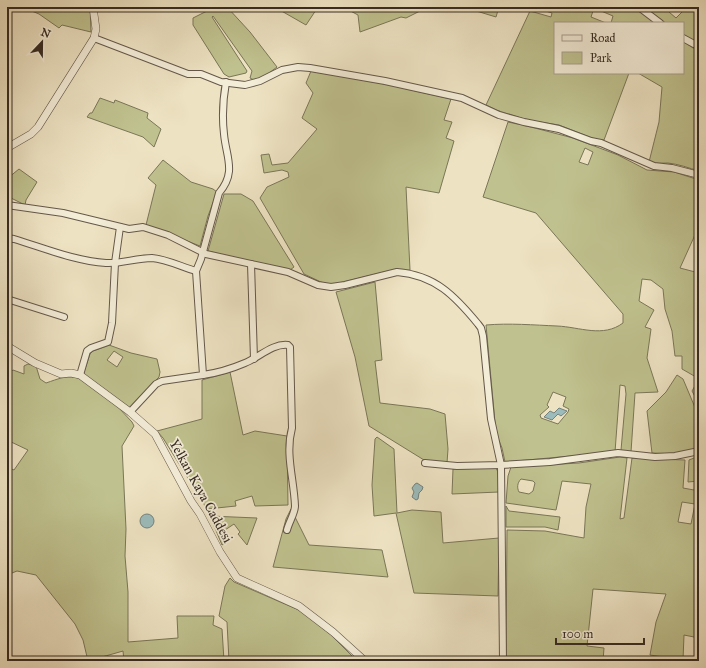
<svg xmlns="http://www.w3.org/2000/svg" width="706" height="668" font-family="'IM FELL Great Primer',serif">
	<rect width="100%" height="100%" fill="#ede2c2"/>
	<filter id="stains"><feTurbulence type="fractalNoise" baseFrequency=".005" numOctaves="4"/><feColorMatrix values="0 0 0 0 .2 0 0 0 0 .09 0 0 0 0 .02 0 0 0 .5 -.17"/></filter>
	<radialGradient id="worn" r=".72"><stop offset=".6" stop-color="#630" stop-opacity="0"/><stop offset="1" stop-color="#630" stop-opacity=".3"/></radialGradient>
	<g fill="#bfc18e" stroke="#7a7658" fill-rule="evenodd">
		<path d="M22 7H60L72 11 73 7H90L91 32 62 25 59 28 39 14Z"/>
		<path d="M209 7H227L250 32 277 67 261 79 256 81 250 78 252 71 213 16 212 17 247 71 246 73 229 77 224 74 193 25V18L207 11 206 9Z"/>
		<path d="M280 7H318L306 25 278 9Z"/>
		<path d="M343 7H428L406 18 401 17 360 32 358 15Z"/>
		<path d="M474 7H499L496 17 473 10Z"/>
		<path d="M533 7H635L656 23H611L613 16 594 8 591 17 606 23H555V73H629L604 140H597L559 125 527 120 496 110 486 105 530 11 551 17 552 13Z"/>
		<path d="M643 7H673L669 12 676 18 687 7H699V43L683 35V23H666Z"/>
		<path d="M683 41 693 48 699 49V171C689 168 678 164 668 163 661 163 656 164 649 162L659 122 662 87 638 73H683Z"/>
		<path d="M311 71 385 84 451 99 444 120 452 122 446 138 454 141 439 193 406 187 410 270 388 271 331 285 321 282 304 274 260 198 267 187 289 177 288 172 282 170 264 173 261 155 269 154 272 165 288 163 317 129 302 118 313 93 306 83Z"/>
		<path d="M100 98 114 103 115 100 148 113 147 118 161 129 154 147 143 137 87 117 90 113H92Z"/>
		<path d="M508 122 531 127 573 138 618 155 647 170 674 172 699 180V226L680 268 699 273V404L692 391 696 384V377L682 369V356H675L672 331 665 309 663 289 651 280 642 279 639 301 654 310 645 327 651 329 647 358 658 392 635 393 631 452H622L621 450 626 394 625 386 620 385 615 452 505 462 502 448 496 433 486 325C509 323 534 325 557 326 580 327 603 338 623 323V314L536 213 483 197ZM585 148 593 152 588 165 579 162ZM553 392 566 397 563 406 569 409 568 412 558 424 541 418 540 415 549 407 547 405Z"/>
		<path d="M163 160 191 182 213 189 217 192 208 216 200 246 146 225 156 185 148 178Z"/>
		<path d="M19 169 37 182 26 200 25 205 7 196V178H8Z"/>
		<path d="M224 194H241L253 201 294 267 290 270 235 258 208 251Z"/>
		<path d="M375 282 382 360 375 361 380 403 430 409 445 414 448 449 447 463 424 460 369 426 355 357 336 292Z"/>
		<path d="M109 345 131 353 157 359 160 372 159 377 129 408 83 375 90 354 93 351ZM114 351 123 357 117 367 107 360Z"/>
		<path d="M28 364 36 366 40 379 46 383C58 379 68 374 81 379L118 407 132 422 134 426 122 446 126 529 125 556 128 592V642L178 638 177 616H214L213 625 222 629 224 661H124L123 651 88 661 83 640 75 624 36 575 17 571 7 575V467L14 470 28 450 7 440V381H9L8 374 13 370 24 374V366Z"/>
		<path d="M230 372 243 435 255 431 287 436 288 505 255 506 252 496 235 501 236 506 207 509 163 438 157 431 202 419V380Z"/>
		<path d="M677 375 683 379 699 417V448L677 454 652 453 647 411 666 392Z"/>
		<path d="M377 437 394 449 397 513 412 510 441 512 443 543 499 538 498 596 414 593 396 513 374 516 372 485 375 439Z"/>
		<path d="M699 456V481L688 482 689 460Z"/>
		<path d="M620 457 627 458 620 519 624 518 632 458 685 460 683 488 694 490 695 486 699 487V638L684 635 683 660 650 655 656 622 666 594 593 589 587 646 604 648 603 661H506L507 530 545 531 584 538 586 507 591 484 562 481 556 510 506 503 508 476 511 467 579 463ZM521 479 533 481 535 483 533 491 529 494 519 492C517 488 517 483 521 479ZM682 502 695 504 691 524 678 522Z"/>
		<path d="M496 468 498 472 499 492 452 494 453 469Z"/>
		<path d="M506 506 509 511 560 517 558 530 545 527H506Z"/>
		<path d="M291 509 309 545 382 550 388 577 273 567 286 519Z"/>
		<path d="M210 516 257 518 247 545 238 534 240 532 234 524 222 532 228 541 222 545Z"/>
		<path d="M230 578 234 582 301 611 330 634 357 661H229L227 622 219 616 225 586Z"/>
	</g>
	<g fill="#9cbcbc" stroke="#73827e">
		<path d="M559 408 567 411 561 416 558 414 552 420 544 417 550 411 554 413Z"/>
		<path d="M417 483 423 487 422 490 419 493 418 499 416 500 412 497 414 492 412 488 415 484Z"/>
		<circle cx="147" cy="521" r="7"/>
	</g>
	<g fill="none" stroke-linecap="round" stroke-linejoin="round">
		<g stroke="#64584a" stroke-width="8">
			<g id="minor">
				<path d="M639 7 660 23"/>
				<path d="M94 38 188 74H201L221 82 245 85 260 81 282 70 298 67 310 68 385 81 462 98 499 115 524 122 559 129 591 141 601 143 654 166 672 168 699 175"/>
				<path d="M683 38 694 44 699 45"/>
				<path d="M7 205 63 213 129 229 143 227 168 235 206 254 288 272 318 285 331 287 345 285 397 272C435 275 455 296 478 324L481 328 483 336 491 419 501 465 503 661"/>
				<path d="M7 238 14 239C44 248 75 261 106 263 121 264 136 258 152 258 166 259 182 267 196 271"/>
				<path d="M251 264 254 359"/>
				<path d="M7 299 64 317"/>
				<path d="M80 375 87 351 91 348 108 342 112 323 115 263 120 227"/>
				<path d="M203 375C217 373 231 369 245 363 258 358 273 343 288 345L290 347 292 428C285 454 294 479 295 506 295 513 289 522 287 530"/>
				<path d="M130 412 156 384 162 381 203 375 196 271 201 259 219 193C237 172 226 157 224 134 222 117 223 99 226 82"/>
				<path d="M425 463 457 466 501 465 550 462 618 453 655 457 675 456 699 451"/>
			</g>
		</g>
		<g stroke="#64584a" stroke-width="8">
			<g id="tertiary">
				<path d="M7 148 31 134 38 127 94 38 96 29 93 7"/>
				<path d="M7 346 35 363 61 374 71 373 80 375 130 412 155 434 191 501 200 514 220 552 237 578 299 606 333 632 365 661"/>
			</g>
		</g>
		<use href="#minor" stroke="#f3ecd7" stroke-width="6"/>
		<use href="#tertiary" stroke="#f3ecd7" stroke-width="7"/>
	</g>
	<g text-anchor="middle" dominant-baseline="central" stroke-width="3.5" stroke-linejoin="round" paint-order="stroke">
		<g font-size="14" fill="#362a22" stroke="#f3ecd7">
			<text transform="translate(201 491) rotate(61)">Yelkan Kaya Caddesi</text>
		</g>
	</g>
	<rect width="706" height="668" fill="none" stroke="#ede2c2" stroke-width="24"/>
	<rect x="8" y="8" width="690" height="652" fill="none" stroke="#362a22" stroke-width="2"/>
	<rect x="12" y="12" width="682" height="644" fill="none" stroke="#362a22"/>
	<rect x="554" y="22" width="130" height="52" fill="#f3ecd7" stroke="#a79e8f"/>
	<rect x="562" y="35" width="20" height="6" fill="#f3ecd7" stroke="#a79e8f"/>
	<text x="590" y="42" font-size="12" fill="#362a22">Road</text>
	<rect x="562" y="52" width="20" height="12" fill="#bfc18e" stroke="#a79e8f"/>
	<text x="590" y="62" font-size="12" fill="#362a22">Park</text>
	<g transform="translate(42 42) rotate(22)" stroke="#f3ecd7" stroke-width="3" paint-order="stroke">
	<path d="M0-3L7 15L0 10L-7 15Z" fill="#362a22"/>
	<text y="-6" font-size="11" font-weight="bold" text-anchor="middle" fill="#362a22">N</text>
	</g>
	<path d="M556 638v6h88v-6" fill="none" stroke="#362a22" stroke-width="2"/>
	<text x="562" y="638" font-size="12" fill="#362a22" stroke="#f3ecd7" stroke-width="3" paint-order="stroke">100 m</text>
	<rect width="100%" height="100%" filter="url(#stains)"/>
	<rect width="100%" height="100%" fill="url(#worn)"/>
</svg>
